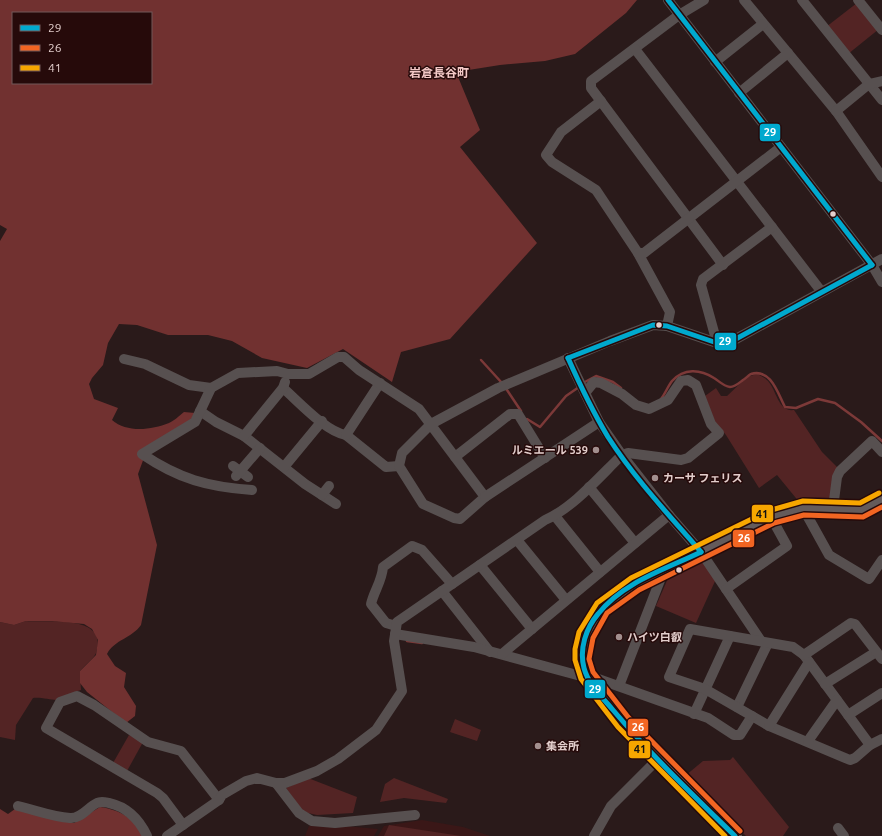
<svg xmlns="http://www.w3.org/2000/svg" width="882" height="836" font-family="Ubuntu,'Noto Sans JP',sans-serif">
	<rect width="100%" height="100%" fill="#2a1a1a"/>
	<g fill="#3a1717">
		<path d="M422 820 463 827 490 836H378L384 826Z"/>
		<path d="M309 826H345L378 829 374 836H305Z"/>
	</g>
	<g fill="#532424">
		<path d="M857 3 879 29 848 54 826 27Z"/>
		<path d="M757 374C761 376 765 378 768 381 777 391 778 412 794 410L822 452 839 469 831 502 800 503 777 475 759 488 726 435 715 422 705 396 716 388 721 396H727L747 377Z"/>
		<path d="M700 561 703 562 716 579 696 623 656 606 669 576Z"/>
		<path d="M26 621C48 623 109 614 96 653 95 657 83 667 80 671L81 690C72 692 64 698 56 700 51 700 40 697 33 698L16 725 15 740 0 737V622L14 625Z"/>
		<path d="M455 719 481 730 477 741 450 732Z"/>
		<path d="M129 735 143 742 127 771 113 763Z"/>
		<path d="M733 757 789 827 783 836H746L685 776 703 761 730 760Z"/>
		<path d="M308 778 357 797 353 813 317 815 308 813 301 809 286 788Z"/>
		<path d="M394 778 448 799 446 803 404 798 380 802 385 784Z"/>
		<path d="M389 825 461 836H384Z"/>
	</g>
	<g fill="#713130" fill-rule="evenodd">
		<path d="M0 0H637L626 13 575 54 545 61 500 65 456 72 480 130 460 147 537 243 450 339 401 352 392 382 343 349 307 368 262 358 232 341 208 335H168L137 325 119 324 108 343 103 365 92 378 89 384 94 399 118 408 112 420C127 433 151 430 169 423 174 421 180 415 184 412L195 413V416L145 455 138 474 157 545 141 625C132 638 114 640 107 654L115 666 126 673 124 687 136 706 135 716 126 723 87 692 80 683V671L96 655 98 640 92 629 84 624 52 621H26L14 625 0 622V241L7 229 0 225ZM13 13H151V83H13Z"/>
		<path d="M100 807C120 810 133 817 143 836H0V809L8 814 15 809 74 823Z"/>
	</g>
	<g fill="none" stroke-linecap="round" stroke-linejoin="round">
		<g stroke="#7c3938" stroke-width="2.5">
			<path d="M481 360 502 383"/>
			<path d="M583 383 596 376 613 382 621 388"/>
			<path d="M505 387 521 411"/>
			<path d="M661 399C665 394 668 386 672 381 684 368 700 369 714 378 719 381 723 386 730 387 735 387 739 383 743 380 745 379 750 374 751 374 771 368 778 394 785 407L796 408 818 399 835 403 861 422 882 441"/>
			<path d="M527 419 540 427 566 396 579 387"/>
			<path d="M407 641 422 643"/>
		</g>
		<g stroke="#575050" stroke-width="10">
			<path d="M668 0 872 265 882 282"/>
			<path d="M704 0 679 15 591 81V88L723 265"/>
			<path d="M744 0 836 111 882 177"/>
			<path d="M802 0 882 100"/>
			<path d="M858 0 882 30"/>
			<path d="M635 49 821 291"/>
			<path d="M715 62 763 24"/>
			<path d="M739 93 788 53"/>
			<path d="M601 101 561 132 546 155 552 162 596 190 638 253 670 312 667 326"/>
			<path d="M836 111 869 84 882 81"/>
			<path d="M638 253H644L781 147"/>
			<path d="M717 343 701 285 703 279 772 227"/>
			<path d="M568 358 599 422 622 455 669 515 701 552 761 641"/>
			<path d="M124 359 145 364 189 385 211 388"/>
			<path d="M283 388C298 401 326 432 346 435L386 467 399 466"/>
			<path d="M200 411 216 422 244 436 305 484 336 504"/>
			<path d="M346 435 380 383"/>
			<path d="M244 436 283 388 285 382"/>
			<path d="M455 457 510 414H518L545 458"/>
			<path d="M233 466 248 477"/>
			<path d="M284 467 322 421"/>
			<path d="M236 476 260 448"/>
			<path d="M589 487 635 543"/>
			<path d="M252 490C208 487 179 479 142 454L195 422 211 388 238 373 277 371 288 374H309L338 357H344L359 370 419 409 485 497 460 519 454 518 423 504 399 466 402 453 431 424 498 388 610 341 653 325 667 326 717 343 734 340 882 259"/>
			<path d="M322 495 329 486"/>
			<path d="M485 497 599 422"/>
			<path d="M803 508 829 555 869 579 882 560"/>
			<path d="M833 508 837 477 840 471 872 441 882 452"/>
			<path d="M555 516 600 572"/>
			<path d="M517 540 566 600"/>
			<path d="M480 565 532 629"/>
			<path d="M726 589 787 546 771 517"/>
			<path d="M442 591 490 652"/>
			<path d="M396 626 386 623 371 604C374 591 382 581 383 567L412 546 422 550 452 584"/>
			<path d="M395 634 474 647 577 675"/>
			<path d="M502 654 669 515"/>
			<path d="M804 655 870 745"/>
			<path d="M587 675 708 718 734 735H740L752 716 769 726 850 760 855 758 870 745 882 739"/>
			<path d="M825 684 876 652"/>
			<path d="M619 686 664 570"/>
			<path d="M737 707 768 643"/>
			<path d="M694 714 730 636"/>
			<path d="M848 715 882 693"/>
			<path d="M752 716 705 689 669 677 690 629 793 647 804 655 851 623 855 624 882 659"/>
			<path d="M769 726 809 662"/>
			<path d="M808 741 837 700"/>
			<path d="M276 783 299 813 312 821 335 823 415 815"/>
			<path d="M18 806C35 810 53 817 70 818 81 819 88 807 97 803 101 801 104 802 109 803 127 807 139 819 147 836"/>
			<path d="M183 825 163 798 157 793 46 728 60 702 77 696 94 705 148 742 181 751 219 800"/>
			<path d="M838 828 844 836"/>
			<path d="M167 836 219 800 222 795 246 781 257 778 276 783H285L317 771 338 759 376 730 402 691 394 641 397 622 545 520C573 508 600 476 622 455L628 453 681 460 688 458 719 433 711 424 696 385 688 380 681 381 668 400 649 409 636 405 622 394 601 383 594 382 585 393"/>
			<path d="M594 836 611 806 658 759"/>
		</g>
		<path stroke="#645b5b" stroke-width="14" d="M735 836 623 722 587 675 582 660V650L586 635 593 622 602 608 614 598 635 584 771 517 785 512 803 508 862 510 882 499"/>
		<g stroke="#260a0a" stroke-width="8">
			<g id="bus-1">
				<path d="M668 0 872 265"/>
				<path d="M568 358 653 325 667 326 717 343 734 340 872 265"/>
				<path d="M568 358C580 385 593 412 608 437 635 479 669 515 701 552"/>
				<path d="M701 552C666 569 623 582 598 614 586 628 579 649 584 668 588 684 602 697 613 710 651 755 693 795 735 836"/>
			</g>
		</g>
		<g stroke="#260a0a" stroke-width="8">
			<path id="bus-2" d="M740 831 628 717 593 672 589 659 593 638 607 613 639 590 774 523 804 515 863 517 882 507"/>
		</g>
		<g stroke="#260a0a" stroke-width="8">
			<path id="bus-3" d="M725 836 618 727 581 679 575 660V649L579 632 597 603 631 578 768 511 803 501 860 503 879 493"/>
		</g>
		<use href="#bus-1" stroke="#00a9ce" stroke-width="5"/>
		<use href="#bus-2" stroke="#f26522" stroke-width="5"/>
		<use href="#bus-3" stroke="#f7a600" stroke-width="5"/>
	</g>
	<g fill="#e3cecc" stroke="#260a0a" stroke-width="1.5">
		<circle cx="833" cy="214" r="3.5"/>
		<circle cx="659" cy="325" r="3.5"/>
		<circle cx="679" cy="570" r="3.5"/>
	</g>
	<g fill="#a28f8e" stroke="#260a0a" stroke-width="1.5">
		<circle cx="596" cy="450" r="4"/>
		<circle cx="655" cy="478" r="4"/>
		<circle cx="619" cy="637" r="4"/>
		<circle cx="538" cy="746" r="4"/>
	</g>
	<g text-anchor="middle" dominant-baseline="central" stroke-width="3" stroke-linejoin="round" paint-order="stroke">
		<g font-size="11" font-weight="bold" fill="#e3cecc" stroke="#260a0a" text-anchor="start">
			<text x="588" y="450" text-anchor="end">ルミエール 539</text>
			<text x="663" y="478">カーサ フェリス</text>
			<text x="627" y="637">ハイツ白叡</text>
			<text x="546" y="746">集会所</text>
		</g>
		<g font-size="12" font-weight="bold" fill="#f3c8c6" stroke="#260a0a">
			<text x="439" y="72">岩倉長谷町</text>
		</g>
	</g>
	<g stroke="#260a0a" stroke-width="1.5">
		<rect x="759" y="123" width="22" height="19" rx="4" fill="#00a9ce"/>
		<rect x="714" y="332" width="23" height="19" rx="4" fill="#00a9ce"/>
		<rect x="751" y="504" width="23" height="19" rx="4" fill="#f7a600"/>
		<rect x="732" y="529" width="23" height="19" rx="4" fill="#f26522"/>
		<rect x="584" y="679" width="22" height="20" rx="4" fill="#00a9ce"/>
		<rect x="627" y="718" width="22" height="19" rx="4" fill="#f26522"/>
		<rect x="628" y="740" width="23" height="19" rx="4" fill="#f7a600"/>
	</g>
	<g font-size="11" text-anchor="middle" font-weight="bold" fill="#fff">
		<text x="770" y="136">29</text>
		<text x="725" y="345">29</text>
		<text x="744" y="542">26</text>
		<text x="595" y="693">29</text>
		<text x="638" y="731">26</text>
	</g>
	<g font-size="11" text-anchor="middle" font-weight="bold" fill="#111">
		<text x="762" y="518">41</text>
		<text x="640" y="753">41</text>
	</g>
	<rect x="12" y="12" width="140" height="72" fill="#260a0a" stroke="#725858"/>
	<rect x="20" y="25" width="20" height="6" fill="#00a9ce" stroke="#725858"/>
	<text x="48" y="32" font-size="12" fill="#e3cecc">29</text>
	<rect x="20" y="45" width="20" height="6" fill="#f26522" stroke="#725858"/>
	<text x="48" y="52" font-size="12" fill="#e3cecc">26</text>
	<rect x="20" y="65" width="20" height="6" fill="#f7a600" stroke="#725858"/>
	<text x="48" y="72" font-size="12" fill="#e3cecc">41</text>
</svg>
